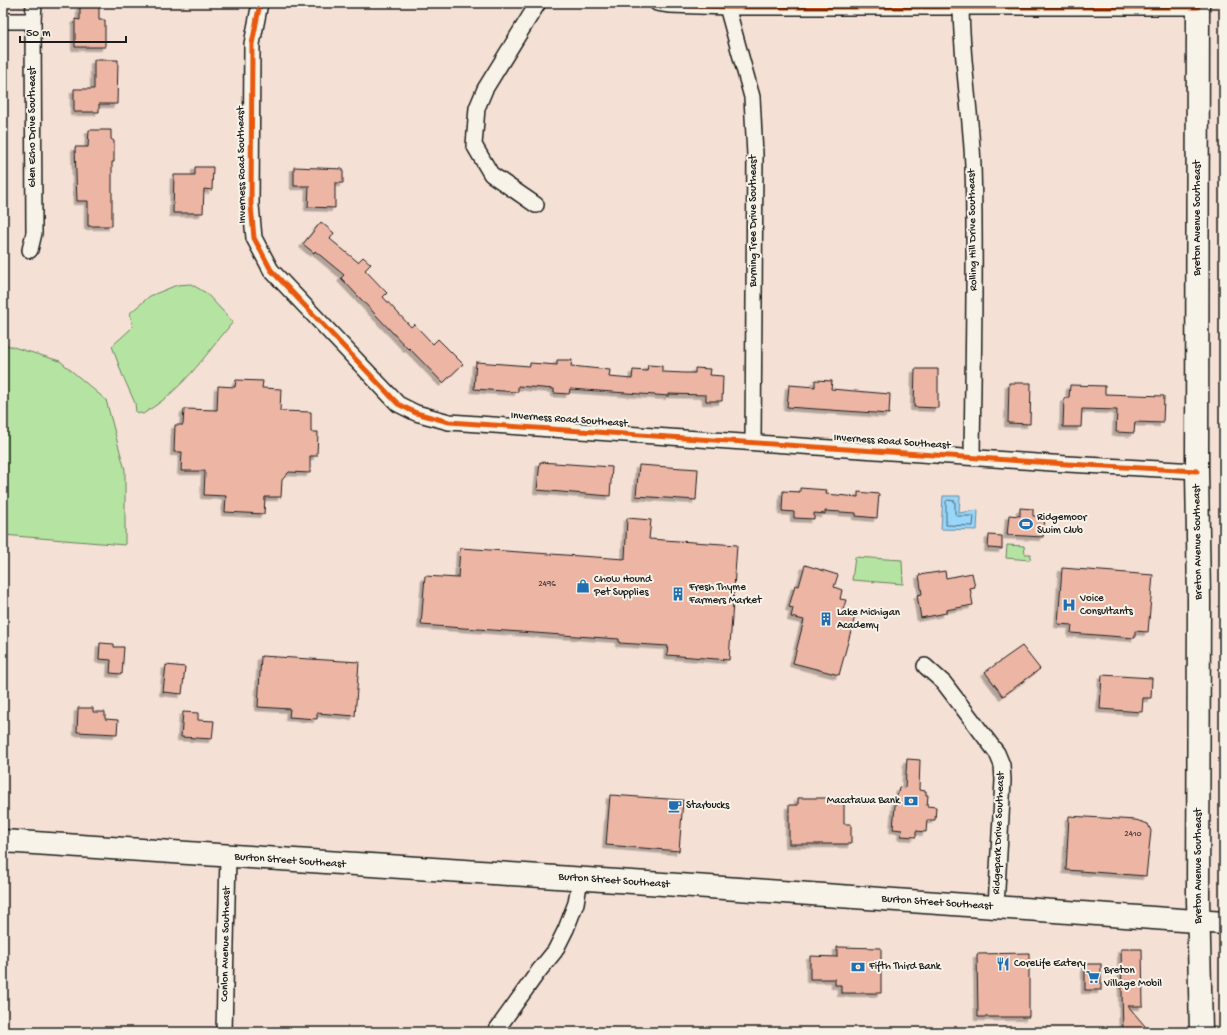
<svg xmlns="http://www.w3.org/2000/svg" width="1227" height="1035" font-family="'Gochi Hand',sans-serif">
	<defs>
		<filter id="shadow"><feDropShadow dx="-3.5" dy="3.5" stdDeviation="0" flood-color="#0004"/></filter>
	</defs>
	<rect width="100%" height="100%" fill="#f4e0d4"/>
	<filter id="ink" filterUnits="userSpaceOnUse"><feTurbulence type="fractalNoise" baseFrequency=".025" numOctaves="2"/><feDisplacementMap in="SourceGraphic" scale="8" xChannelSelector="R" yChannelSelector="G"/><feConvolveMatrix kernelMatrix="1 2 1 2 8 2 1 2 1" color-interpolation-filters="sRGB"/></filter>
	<g filter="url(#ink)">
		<g fill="#b5e4a2" stroke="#68805f">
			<path d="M191 284 206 293 233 322C211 348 191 378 163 400 157 405 150 409 143 414L136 412 135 403 122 374 112 346 133 327 130 313 150 296 177 285Z"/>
			<path d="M3 344 60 361 106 400 125 470V545L3 535Z"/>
			<path d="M1007 545 1024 546 1025 554H1031L1030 560 1006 558Z"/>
			<path d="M855 557 902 560 903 584 852 580Z"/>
		</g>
		<path fill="#98d6fa" stroke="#668ca1" d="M943 496H960L959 513 978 510 977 530 941 529Z"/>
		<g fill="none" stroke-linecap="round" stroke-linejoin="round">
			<path stroke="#4e6675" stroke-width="1" d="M948 500 955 501V513L957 516H974L973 526 946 525V502Z"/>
		</g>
		<g fill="#edb5a4" stroke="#1c1c1c" filter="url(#shadow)">
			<path d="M80 5H99V20H105V47H75V19L80 20Z"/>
			<path d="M94 60H118L117 104H99V112H74V89H94Z"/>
			<path d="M89 130H111V139L114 141V162H112V226H88V201H77L75 147H88Z"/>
			<path d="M195 167H213L212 190 204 189 203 213H173L174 175H195Z"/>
			<path d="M294 167 343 169V183H335V208L308 207 309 186H294Z"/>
			<path d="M321 222 334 233 330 239 358 262 363 257 371 264 365 270 387 293 383 297 411 327 414 324 433 344 438 339 463 364 443 383 409 348 408 349 341 278 344 275 315 251 314 253 303 244Z"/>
			<path d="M557 360H572L571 366 610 370 609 377 632 379 633 370 647 371 648 365 662 366V372L685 373H695V368L710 369 709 375 723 376 722 401H706V395L669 394V396L570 389 569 394 554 393V389L518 386V392L474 389 476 362 530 366V363L557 365Z"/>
			<path d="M915 369H938V408L914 407Z"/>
			<path d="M236 380 263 381 262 388 281 389 280 411 311 412V432H318L317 456H310V473L289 472 282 480 281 497H265L264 514 225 512 226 496 204 495 205 471H181L182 452H174L175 425H183L184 409 217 410 218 386 235 387Z"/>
			<path d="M815 380 832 381 831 389 890 394 889 414 787 407 789 385 815 387Z"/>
			<path d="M1009 383H1031L1030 424 1008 423Z"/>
			<path d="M1070 385 1105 386V394L1164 396 1163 423 1135 422 1134 433 1116 432 1117 410 1082 409 1081 427H1063L1064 398H1069Z"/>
			<path d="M540 462 612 467 610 496 537 490Z"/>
			<path d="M639 465 698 469 696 500 636 496Z"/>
			<path d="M800 488 827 490 826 494 858 497V492L879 494 877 518 856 516V513L825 511V514L814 513V519L794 518V512L782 511 783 491 800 492Z"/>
			<path d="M1020 508 1033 509V516L1045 517 1043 537 1007 535 1009 515 1020 516Z"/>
			<path d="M627 518 651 520 649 539 737 545 729 660 667 655 668 646 619 643V639L421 625 425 576 458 578 460 548 625 559Z"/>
			<path d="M989 535 1002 536V549L988 548Z"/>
			<path d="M805 565 838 575 834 587 842 590 840 599 846 600 842 613 855 616 839 675 793 663 804 620 791 617 793 608 789 607 795 585 799 586Z"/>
			<path d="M1062 568 1153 575 1148 632 1135 631V638L1071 633 1072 625 1058 624Z"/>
			<path d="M945 571 946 578 972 573 975 587 970 588 973 605 946 610V613L921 618 917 595 922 594 919 575Z"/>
			<path d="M100 643 114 644V647H124L122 674 110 673 111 660 99 659Z"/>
			<path d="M1022 646 1040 669 1003 696 985 672Z"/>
			<path d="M261 656 359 662 355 716 317 713V719L289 717 290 709 258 707Z"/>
			<path d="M166 665 185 667 182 694 163 692Z"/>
			<path d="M1102 675 1152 678 1151 698H1143L1142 712 1100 709Z"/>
			<path d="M78 708H93V712H105V719L118 720 117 734 77 732Z"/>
			<path d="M183 712 198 713V720L214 721 212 739 181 737Z"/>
			<path d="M907 759 920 760 919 790 926 791V795H928L927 806 936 807 935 820H927L926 832 916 831V837L901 836 902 830 893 829 896 794H898L899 787 905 788Z"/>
			<path d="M610 795 683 800 679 851 606 845Z"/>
			<path d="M798 798H844V824H851V844H789V805H798Z"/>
			<path d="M1069 816 1136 820 1148 824 1151 831 1146 876 1066 870Z"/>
			<path d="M837 947 881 948V993H841V985H835V979H810V956L837 957Z"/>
			<path d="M1121 949H1142L1143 1006H1128L1150 1032H1123Z"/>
			<path d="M1029 953V1017H978L977 954Z"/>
			<rect x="1085" y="964" width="16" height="26"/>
		</g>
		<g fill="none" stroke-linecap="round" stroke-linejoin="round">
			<g stroke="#1c1c1c" stroke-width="18">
				<g id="minor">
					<path d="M260 3 252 44 251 205 254 238 271 270 398 404 416 413 449 422 1067 464 1197 471"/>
					<path d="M657 3 670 5 728 7H1198"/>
					<path d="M726 3 752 97 755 155 753 442"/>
					<path d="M961 3C961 58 971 112 973 166 976 263 973 360 972 457"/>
					<path d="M3 21H33"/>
					<path d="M536 205 491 174 474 145 477 108 485 89 538 3"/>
					<path d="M30 250 34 233 33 21 34 3"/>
					<path d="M925 666 944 683 997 753 1002 765 1003 780 996 907"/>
					<path d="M224 1032 228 857"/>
					<path d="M495 1032 538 972 555 951 566 929 576 903 580 879"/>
				</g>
			</g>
			<g stroke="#1c1c1c" stroke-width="25">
				<g id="secondary">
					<path d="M1198 3 1197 471 1199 600 1198 899 1201 1032"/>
					<path d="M3 841 724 888 1224 923"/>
				</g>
			</g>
			<use href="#minor" stroke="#f7f3e8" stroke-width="15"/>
			<use href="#secondary" stroke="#f7f3e8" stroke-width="22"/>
			<g stroke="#f7f3e8" stroke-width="8">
				<g id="cycleway">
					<path d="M260 3 252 44 251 205 254 238 271 270 398 404 416 413 449 422 1067 464 1197 471"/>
					<path d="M657 3 670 5 728 7H1198"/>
				</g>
			</g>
			<use href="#cycleway" stroke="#e8590c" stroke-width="5"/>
		</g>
	</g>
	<defs>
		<g id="stadium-bare" transform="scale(1.08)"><path d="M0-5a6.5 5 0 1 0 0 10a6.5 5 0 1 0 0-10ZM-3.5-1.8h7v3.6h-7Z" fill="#1f6fb2" stroke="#f7f3e8" stroke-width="2.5" paint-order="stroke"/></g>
		<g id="shop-bare" transform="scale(1.08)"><path d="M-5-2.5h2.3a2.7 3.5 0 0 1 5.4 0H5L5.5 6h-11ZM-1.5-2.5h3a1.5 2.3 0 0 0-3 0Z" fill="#1f6fb2" stroke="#f7f3e8" stroke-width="2.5" paint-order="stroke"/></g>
		<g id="building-bare" transform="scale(1.08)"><path d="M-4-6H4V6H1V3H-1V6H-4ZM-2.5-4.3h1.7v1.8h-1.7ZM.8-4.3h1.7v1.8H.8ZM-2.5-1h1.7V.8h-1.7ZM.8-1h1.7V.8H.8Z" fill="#1f6fb2" stroke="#f7f3e8" stroke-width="2.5" paint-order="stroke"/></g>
		<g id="hospital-bare" transform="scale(1.08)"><path d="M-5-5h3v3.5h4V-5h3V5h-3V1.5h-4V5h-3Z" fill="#1f6fb2" stroke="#f7f3e8" stroke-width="2.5" paint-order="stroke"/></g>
		<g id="bank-bare" transform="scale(1.08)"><path d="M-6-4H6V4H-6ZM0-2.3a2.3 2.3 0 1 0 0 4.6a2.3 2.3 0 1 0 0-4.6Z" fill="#1f6fb2" stroke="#f7f3e8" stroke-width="2.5" paint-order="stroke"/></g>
		<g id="cafe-bare" transform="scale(1.08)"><path d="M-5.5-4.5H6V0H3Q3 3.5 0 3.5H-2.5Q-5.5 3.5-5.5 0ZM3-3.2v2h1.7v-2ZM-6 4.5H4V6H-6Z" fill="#1f6fb2" stroke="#f7f3e8" stroke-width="2.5" paint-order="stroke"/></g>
		<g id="restaurant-bare" transform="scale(1.08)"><path d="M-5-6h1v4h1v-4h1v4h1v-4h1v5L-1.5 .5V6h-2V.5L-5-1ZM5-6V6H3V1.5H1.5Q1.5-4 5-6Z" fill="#1f6fb2" stroke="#f7f3e8" stroke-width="2.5" paint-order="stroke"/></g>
		<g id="supermarket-bare" transform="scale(1.08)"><path d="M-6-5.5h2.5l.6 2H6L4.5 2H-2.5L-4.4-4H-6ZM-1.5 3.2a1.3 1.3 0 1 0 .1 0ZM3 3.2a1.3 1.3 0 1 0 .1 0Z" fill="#1f6fb2" stroke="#f7f3e8" stroke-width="2.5" paint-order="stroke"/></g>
	</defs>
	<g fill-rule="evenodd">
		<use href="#stadium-bare" x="1026" y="524"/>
		<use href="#shop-bare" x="583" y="586"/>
		<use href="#building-bare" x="678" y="594"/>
		<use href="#hospital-bare" x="1069" y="605"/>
		<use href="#building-bare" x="826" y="619"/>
		<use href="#bank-bare" x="911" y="801"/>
		<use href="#cafe-bare" x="675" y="806"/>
		<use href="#restaurant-bare" x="1003" y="964"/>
		<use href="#bank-bare" x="858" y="967"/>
		<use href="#supermarket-bare" x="1093" y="977"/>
	</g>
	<g text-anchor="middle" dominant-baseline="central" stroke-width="4" stroke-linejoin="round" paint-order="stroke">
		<g font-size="9" fill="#50423e">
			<text x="547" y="584">2496</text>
			<text x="1133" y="834">2410</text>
		</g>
		<g font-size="11" fill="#1c1c1c" stroke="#f7f3e8">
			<text transform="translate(33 127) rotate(-90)">Glen Echo Drive Southeast</text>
			<text transform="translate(242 165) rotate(-91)">Inverness Road Southeast</text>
			<text transform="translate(1198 218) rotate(-90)">Breton Avenue Southeast</text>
			<text transform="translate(754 221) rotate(-90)">Burning Tree Drive Southeast</text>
			<text transform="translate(973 230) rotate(-91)">Rolling Hill Drive Southeast</text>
			<text transform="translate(569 420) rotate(4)">Inverness Road Southeast</text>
			<text transform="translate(892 442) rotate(4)">Inverness Road Southeast</text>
			<text transform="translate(1198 542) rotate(-91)">Breton Avenue Southeast</text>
			<text transform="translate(999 833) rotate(-88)">Ridgepark Drive Southeast</text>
			<text transform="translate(290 861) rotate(4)">Burton Street Southeast</text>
			<text transform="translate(1199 866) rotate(-90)">Breton Avenue Southeast</text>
			<text transform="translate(614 881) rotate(4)">Burton Street Southeast</text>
			<text transform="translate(937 903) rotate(4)">Burton Street Southeast</text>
			<text transform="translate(226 944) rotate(-89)">Conlon Avenue Southeast</text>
		</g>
		<g font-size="11" fill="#1c1c1c" stroke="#f7f3e8" text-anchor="start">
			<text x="1037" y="518">Ridgemoor<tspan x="1037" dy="13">Swim Club</tspan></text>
			<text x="594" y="580">Chow Hound<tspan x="594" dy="13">Pet Supplies</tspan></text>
			<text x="689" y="588">Fresh Thyme<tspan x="689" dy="13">Farmers Market</tspan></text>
			<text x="1080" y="599">Voice<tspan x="1080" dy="13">Consultants</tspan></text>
			<text x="837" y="613">Lake Michigan<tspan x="837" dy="13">Academy</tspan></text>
			<text x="900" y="801" text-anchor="end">Macatawa Bank</text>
			<text x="686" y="806">Starbucks</text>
			<text x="1014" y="964">CoreLife Eatery</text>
			<text x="869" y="967">Fifth Third Bank</text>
			<text x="1104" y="971">Breton<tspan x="1104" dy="13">Village Mobil</tspan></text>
		</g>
	</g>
	<rect width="1227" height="1035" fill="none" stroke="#f7f3e8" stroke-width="16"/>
	<rect x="8" y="8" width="1211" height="1019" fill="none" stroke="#1c1c1c" stroke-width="1.5" filter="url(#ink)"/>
	<path d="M20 36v6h106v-6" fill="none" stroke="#1c1c1c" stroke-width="2"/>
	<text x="26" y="36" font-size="12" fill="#1c1c1c" stroke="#f7f3e8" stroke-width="3" paint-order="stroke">50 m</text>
</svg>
